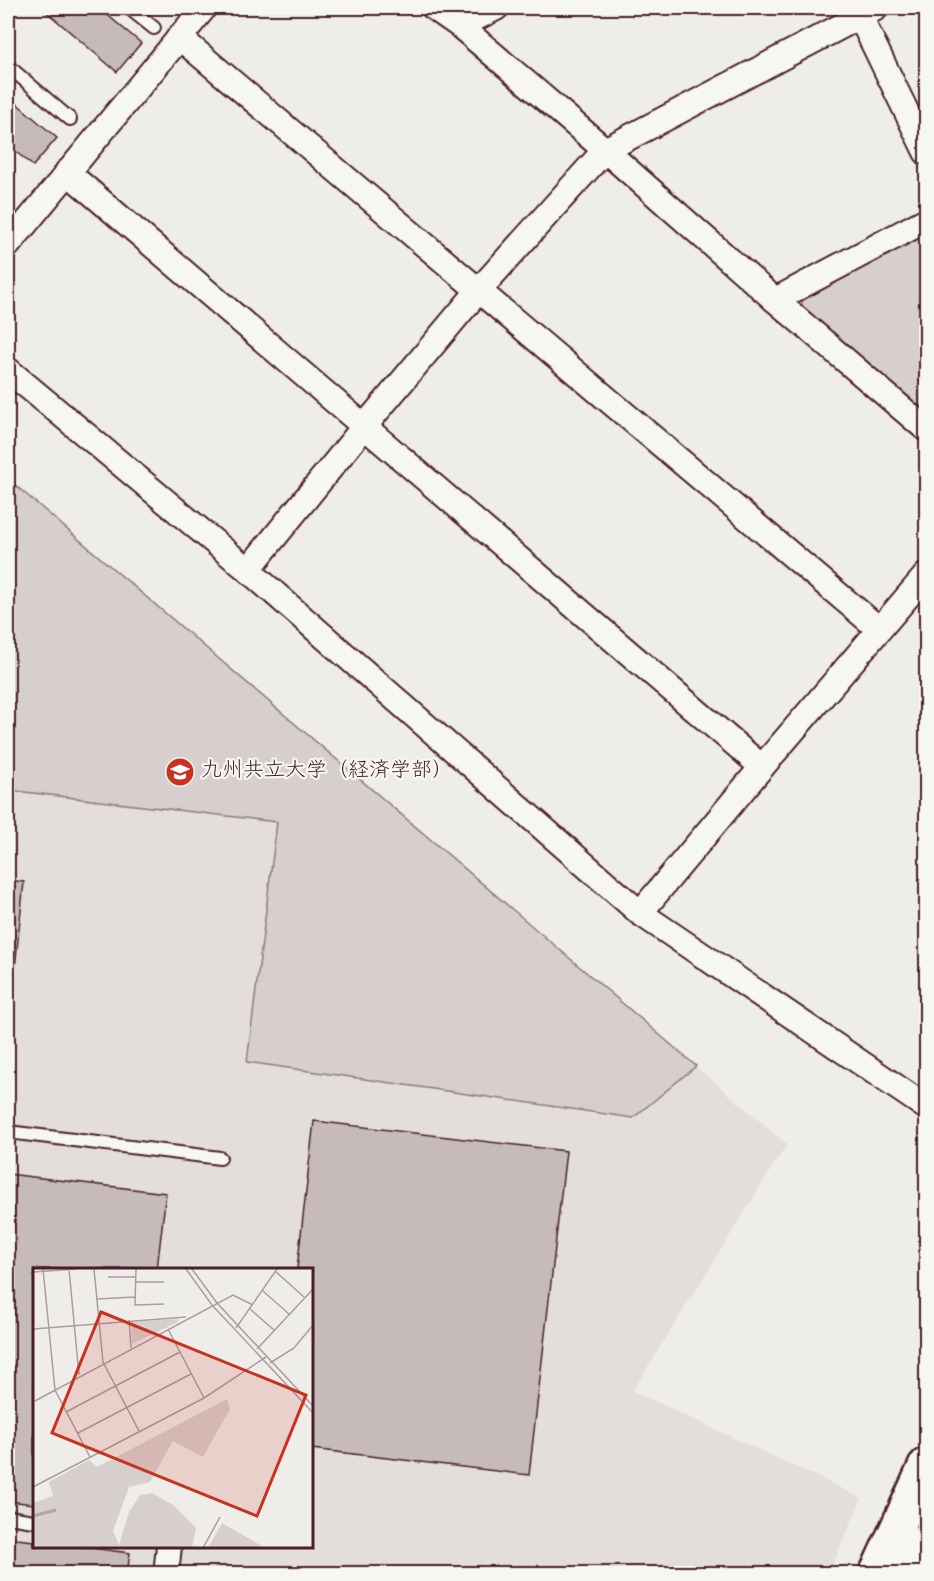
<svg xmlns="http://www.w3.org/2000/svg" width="934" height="1581" font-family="'Gochi Hand','Klee One',sans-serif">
	<rect width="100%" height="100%" fill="#efedea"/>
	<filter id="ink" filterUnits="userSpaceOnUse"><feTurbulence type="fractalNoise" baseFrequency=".0167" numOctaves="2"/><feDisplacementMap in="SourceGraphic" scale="12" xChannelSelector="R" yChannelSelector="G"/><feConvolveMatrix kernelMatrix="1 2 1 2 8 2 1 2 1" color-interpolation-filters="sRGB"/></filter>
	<g filter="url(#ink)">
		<path fill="#e3dedc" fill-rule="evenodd" d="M8 479 787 1144 633 1391 862 1498 829 1573H8ZM34 1269H312V1546H34Z"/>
		<g fill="#d7cfce" stroke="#90777c" stroke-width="1.5">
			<path d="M926 233V418L802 309V302L805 296Z"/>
			<path d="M8 479 696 1066 633 1118 247 1062 277 822 8 790Z"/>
		</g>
		<g fill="#c6babb" stroke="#4a1f2b" stroke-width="1.5">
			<path d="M42 8H99L141 43 117 72Z"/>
			<path d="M8 96 57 138 33 166 8 145Z"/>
			<path d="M8 880 24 882 8 1035Z"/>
			<path d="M314 1121 566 1151 529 1475 312 1449V1269H297Z"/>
			<path d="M8 1174 166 1193 157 1269H34V1504L8 1501Z"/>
			<path d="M8 1538 34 1541V1546H75L130 1553 127 1574H8Z"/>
		</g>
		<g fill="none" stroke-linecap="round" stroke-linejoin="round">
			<g stroke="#4a1f2b" stroke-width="16">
				<g id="lane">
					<path d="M129 8 154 28"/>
					<path d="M8 66 70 119"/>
					<path d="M8 1132 220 1158"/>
					<path d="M8 1517 34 1521"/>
				</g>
			</g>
			<g stroke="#4a1f2b" stroke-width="28">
				<g id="street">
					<path d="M434 8 460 26 605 150 775 300 926 429"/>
					<path d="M856 8 926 152"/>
					<path d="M460 26 496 8"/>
					<path d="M179 37 879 629"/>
					<path d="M67 172 762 767"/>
					<path d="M8 245 204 8"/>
					<path d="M775 300 926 220"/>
					<path d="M8 370 248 570 640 913 926 1107"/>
					<path d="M248 570 363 428 479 290 605 150 876 8"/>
					<path d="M640 913 762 767 926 575"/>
					<path d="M166 1574 169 1546"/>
				</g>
			</g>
			<g stroke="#4a1f2b" stroke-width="38">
				<g id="secondary">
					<path d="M876 1574 926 1465"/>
					<path d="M911 1574 926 1541"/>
				</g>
			</g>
			<use href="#lane" stroke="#f6f6f2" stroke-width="12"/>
			<use href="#street" stroke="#f6f6f2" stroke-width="24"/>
			<use href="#secondary" stroke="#f6f6f2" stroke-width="33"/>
		</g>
	</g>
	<defs>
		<g id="university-disc" transform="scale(1.5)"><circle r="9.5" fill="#c8321e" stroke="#f6f6f2"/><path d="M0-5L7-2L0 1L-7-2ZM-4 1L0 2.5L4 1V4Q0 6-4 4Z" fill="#fff"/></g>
	</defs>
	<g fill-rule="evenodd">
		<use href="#university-disc" x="180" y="772"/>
	</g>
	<g text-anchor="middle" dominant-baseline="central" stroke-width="4.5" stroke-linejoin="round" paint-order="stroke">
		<g font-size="21" fill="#4a1f2b" stroke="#f6f6f2" text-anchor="start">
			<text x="201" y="772">九州共立大学（経済学部）</text>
		</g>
	</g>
	<g transform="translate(33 1268)">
		<rect width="280" height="280" fill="#efedea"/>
		<path d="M145 51V54L99 76 98 54ZM194 131 197 141 170 189 140 173 117 214 96 219 80 263 86 277 96 244 107 227 119 225 140 237 163 260 159 280H0V235L20 228 16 214 56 192 64 199ZM189 255 229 278 228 280H175Z" fill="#d7cfce"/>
		<path fill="none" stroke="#b4a4a5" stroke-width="3" d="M0 248 23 242"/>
		<path fill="none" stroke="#ad9b9e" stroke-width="1.5" d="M10 1 22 122 57 189M36 1 46 107M61 1 70 94 106 163M103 1 102 37 131 36M153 1 179 37 281 146M159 1 184 35 281 139M242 3 271 29M0 4 43 1M75 9H102M102 14H131M230 23 256 46M64 31 102 29M217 41 241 62M96 52 98 80M203 60 244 1M0 61 153 49M135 61 171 130M224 81 281 20M237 95 261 80 281 56M0 134 200 27 220 37M33 144 147 84M45 165 158 106M0 219 171 130 233 89M170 280 187 249"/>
		<path fill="#c8321e" fill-opacity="0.15" stroke="#c8321e" stroke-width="3" d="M68 44 273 127 224 248 19 165Z"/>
		<rect width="280" height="280" fill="none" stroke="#4a1f2b" stroke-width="3"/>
	</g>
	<rect width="934" height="1581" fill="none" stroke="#f6f6f2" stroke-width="30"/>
	<rect x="15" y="15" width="904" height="1551" fill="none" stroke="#4a1f2b" stroke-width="2" filter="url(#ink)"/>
</svg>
